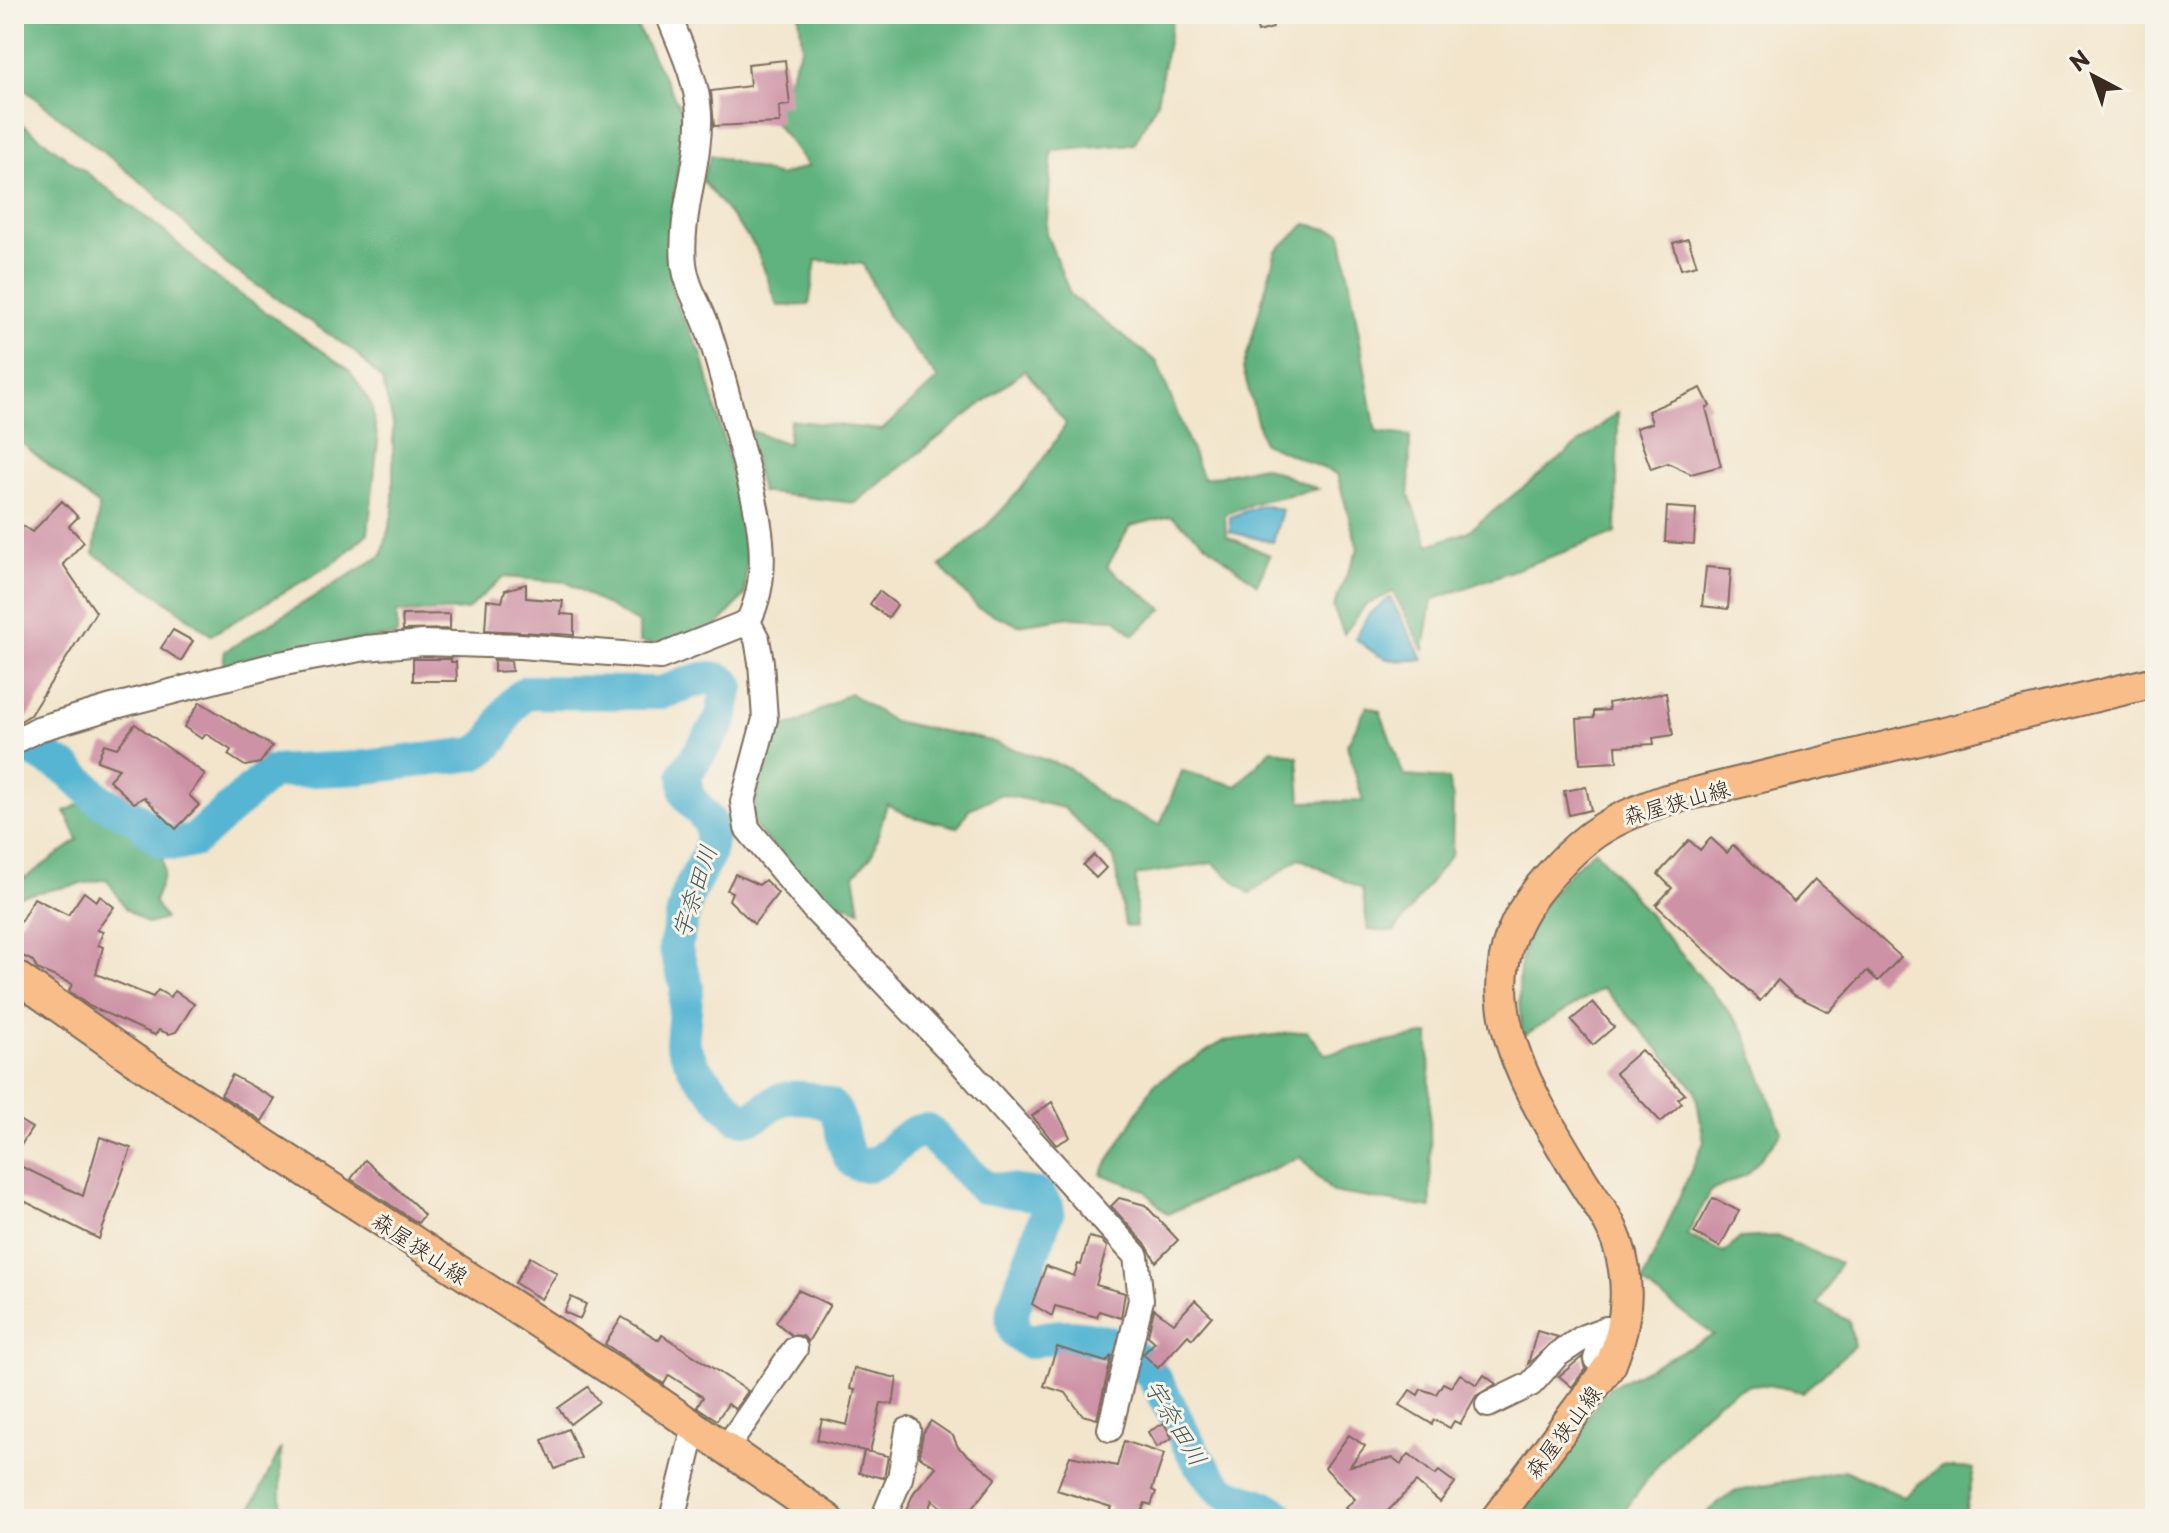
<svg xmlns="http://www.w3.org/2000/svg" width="2169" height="1533" font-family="'Playpen Sans','Klee One',sans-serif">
	<rect width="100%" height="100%" fill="#f7f3e8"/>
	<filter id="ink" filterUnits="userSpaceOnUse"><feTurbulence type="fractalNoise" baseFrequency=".0125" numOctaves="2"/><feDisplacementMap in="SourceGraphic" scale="16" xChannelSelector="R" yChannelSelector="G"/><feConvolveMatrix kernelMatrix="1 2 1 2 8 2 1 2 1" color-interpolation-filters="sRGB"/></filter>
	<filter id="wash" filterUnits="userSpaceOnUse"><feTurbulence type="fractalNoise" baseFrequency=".006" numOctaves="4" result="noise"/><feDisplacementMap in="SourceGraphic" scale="32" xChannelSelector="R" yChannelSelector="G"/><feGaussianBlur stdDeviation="1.8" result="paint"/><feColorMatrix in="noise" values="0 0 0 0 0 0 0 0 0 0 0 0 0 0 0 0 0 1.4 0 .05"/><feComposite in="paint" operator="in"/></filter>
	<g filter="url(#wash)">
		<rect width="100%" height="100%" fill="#f2e5cc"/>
		<g fill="#60b27e" stroke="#4e6e4e" stroke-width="2">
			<path d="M14 14H572V24L634 21 685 117 669 235 674 300 702 355 748 536 745 595 713 630 669 647 639 642V624L566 582 503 577 467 610 397 613V635L304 647 222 670 225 651 382 555 393 511V423L382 380 355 352 227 265 151 190 14 81Z"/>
			<path d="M799 14H1173L1157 102 1134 144 1052 151 1046 233 1071 296 1157 362 1203 479 1262 466 1318 489 1260 501 1225 514 1226 536 1270 555 1257 584 1171 516 1130 526 1107 567 1163 609 1133 635 1116 619 1070 617 1018 625 978 608 940 566C994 524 1030 483 1066 424L1025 370 855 503 761 492 746 429 788 444 790 420 882 430 938 379 887 315 863 264 816 260 809 305 778 306 755 246 702 180 711 155 779 176 808 166 775 123 778 105 802 46Z"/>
			<path d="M14 118 160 228 211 274 349 370 371 404 378 441 368 533 337 561 211 635 162 598 94 554 99 506 14 437Z"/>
			<path d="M1306 224 1341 232 1376 432 1410 436 1409 495 1429 545 1467 532 1618 412 1616 533 1432 600 1424 650 1393 592 1366 605 1344 634 1333 607 1358 549 1337 474 1263 443 1243 369 1276 251Z"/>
			<path d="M850 693 892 721 987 740 1069 768 1106 800 1160 825 1182 771 1237 786 1272 749 1298 757 1301 802 1363 801 1347 745 1367 706 1380 711 1404 776 1448 779 1453 799 1452 853 1394 932 1368 930 1362 889 1299 858 1250 894 1213 863 1136 875V927L1125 926 1114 858 1064 808 1001 794 969 809 958 827 909 816 887 804 872 855 854 875 860 910 816 895 752 823 767 729 796 724Z"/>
			<path d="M107 792C133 807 163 838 164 871 164 880 157 893 154 901L165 919 148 924 126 909 107 879 14 897V863L25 878 78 840 65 811Z"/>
			<path d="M1595 850 1744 1030 1782 1132 1748 1174 1711 1191 1687 1235 1724 1253 1740 1238 1776 1236 1840 1263 1818 1304 1849 1321 1854 1346 1803 1392C1788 1390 1761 1381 1747 1386 1697 1403 1655 1470 1625 1510V1519H1511L1609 1388 1714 1335 1642 1283 1704 1141 1695 1089 1603 988 1523 1036C1509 952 1528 904 1595 850Z"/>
			<path d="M1307 1031 1325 1054 1429 1034 1431 1208 1332 1192 1300 1157 1167 1214 1144 1190 1101 1174 1154 1084 1223 1041Z"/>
			<path d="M281 1448V1519H246Z"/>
			<path d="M1940 1467 1974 1469 1964 1519H1699L1733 1492 1844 1470 1904 1497Z"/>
		</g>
		<g fill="#54b5d3" stroke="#487078" stroke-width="2">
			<path d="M1262 505 1282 510 1273 542 1230 532V517Z"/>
			<path d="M1390 598 1423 659C1389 663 1381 660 1355 638L1369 614Z"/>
		</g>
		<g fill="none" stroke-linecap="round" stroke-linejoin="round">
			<path stroke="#54b5d3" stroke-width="34" d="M14 740 67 769 101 801 136 818 162 841 175 844 194 841 271 772 358 768 474 754C506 738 495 714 527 692L658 693C681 690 709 666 728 686L721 720 685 774 687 795 711 824 712 837 708 855 688 893 675 947 687 987 682 1044 695 1069 737 1117C758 1122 763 1107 780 1100 792 1095 819 1099 829 1105 847 1116 838 1166 864 1165 889 1165 900 1130 927 1130L983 1187 1039 1195 1048 1210 1013 1309C1011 1326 1013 1335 1029 1342 1068 1329 1126 1337 1152 1375 1178 1414 1184 1450 1218 1486 1237 1505 1261 1498 1282 1519"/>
		</g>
		<g id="blocks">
			<g fill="#cd92a6">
				<path d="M1253 14H1269L1273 28 1258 32Z"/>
				<path d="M785 60 790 105 779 106 780 123 714 126 711 91 750 86 748 64Z"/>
				<path d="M1688 239 1697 265 1681 269 1673 243Z"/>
				<path d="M1701 388 1710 406 1706 408 1721 466 1691 474 1668 463 1651 469 1636 428 1652 423 1648 411Z"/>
				<path d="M62 501 78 517 69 526 84 542 63 564 96 612 30 715 14 725V520L32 532Z"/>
				<path d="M1667 507 1696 509 1694 544 1665 542Z"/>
				<path d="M1706 567 1731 569 1728 609 1702 606Z"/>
				<path d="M526 584V598L563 601 561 614 574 615V635L485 630 487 600 502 602 505 590Z"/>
				<path d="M879 591 897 605 888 618 870 604Z"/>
				<path d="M450 614V629L403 630 402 615Z"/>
				<path d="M173 630 193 641 181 661 161 648Z"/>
				<path d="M413 659H451V662H456L457 681H413Z"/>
				<path d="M494 660 511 661 512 671 494 672Z"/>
				<path d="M1666 693 1673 735 1653 738 1654 744 1616 746 1617 762 1580 764 1577 719 1594 718V711L1609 710 1608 703Z"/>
				<path d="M200 702 272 746 260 763 245 766 228 755 231 750 206 734 202 739 184 727Z"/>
				<path d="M135 724 205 774 189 795 199 805 176 829 144 797 134 803 109 780 119 769 97 761 104 744 117 748Z"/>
				<path d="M1586 787 1591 810 1569 815 1564 791Z"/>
				<path d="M1711 838 1727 853 1733 845 1794 902 1815 879 1901 957 1878 981 1867 971 1829 1012 1794 995 1778 980 1760 1001 1656 905 1672 888 1658 874 1689 840 1700 850Z"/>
				<path d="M1094 855 1106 868 1096 878 1083 865Z"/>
				<path d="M735 874 759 885 765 880 778 893 754 924 729 900 732 892 727 890Z"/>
				<path d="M84 892 96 901 100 896 114 907 97 930 103 932 98 945 103 947 96 974 153 997 158 990 170 997 175 991 194 1004 176 1032 169 1034 159 1030 155 1035 89 1006 69 991 72 984 37 969 33 961 14 952V933L34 898 68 915Z"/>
				<path d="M1593 1002 1614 1027 1593 1045 1571 1020Z"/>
				<path d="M1641 1050 1685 1094 1678 1099 1682 1103 1661 1122 1615 1073Z"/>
				<path d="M232 1075 275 1099 262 1121 221 1095Z"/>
				<path d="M1052 1102 1070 1137 1056 1145 1032 1116Z"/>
				<path d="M14 1117 32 1128 14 1156Z"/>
				<path d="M100 1137 131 1148 99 1239 14 1196V1163L83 1196Z"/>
				<path d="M365 1160 415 1205 424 1215 418 1223 351 1179Z"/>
				<path d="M1119 1198 1145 1205 1178 1240 1156 1262 1147 1246 1111 1206Z"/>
				<path d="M1713 1198 1739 1211 1720 1247 1694 1233Z"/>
				<path d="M1089 1237 1101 1240 1107 1247 1096 1285 1125 1293 1121 1318 1099 1311 1097 1317 1055 1306 1052 1316 1032 1304 1046 1266 1074 1276 1078 1264 1081 1265Z"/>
				<path d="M530 1257 557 1273 541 1299 515 1283Z"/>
				<path d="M798 1290 830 1305 808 1342 803 1336 791 1335 776 1322Z"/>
				<path d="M571 1297 586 1304 580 1319 564 1312Z"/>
				<path d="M1195 1300 1212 1316 1192 1339 1188 1335 1158 1368 1143 1354 1155 1342 1148 1336 1154 1309 1174 1323Z"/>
				<path d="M622 1317 659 1340 662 1335 748 1391 735 1409 728 1404 717 1420 697 1407 703 1397 669 1375 664 1384 605 1344Z"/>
				<path d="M1537 1331 1558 1337 1528 1364Z"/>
				<path d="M1057 1347 1106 1362 1112 1355 1097 1419 1082 1415 1066 1393 1044 1386Z"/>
				<path d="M1582 1357 1585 1369 1572 1387 1559 1376Z"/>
				<path d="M854 1368 897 1378 893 1404 881 1403 870 1452 888 1456 884 1478 859 1473 864 1451 869 1452 817 1440 822 1419 847 1425 855 1390 850 1389Z"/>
				<path d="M1460 1374 1477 1385 1484 1375 1496 1384 1476 1396 1460 1424 1454 1421 1450 1428 1434 1420 1432 1424 1400 1405 1410 1390 1418 1395 1421 1389 1436 1394 1443 1383 1451 1387Z"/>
				<path d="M588 1387 599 1402 570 1424 558 1408Z"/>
				<path d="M931 1421 953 1436 958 1447 996 1478 965 1517 954 1508 949 1514 932 1500 925 1519H902L914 1492 936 1467 919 1456 923 1433Z"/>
				<path d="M1164 1423 1172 1438 1157 1447 1148 1432Z"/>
				<path d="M568 1429 581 1458 555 1469 542 1440Z"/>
				<path d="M1349 1435 1365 1446 1350 1466 1393 1458 1401 1464 1409 1454 1435 1475 1439 1471 1455 1483 1440 1502 1416 1482 1380 1519H1357L1345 1508 1355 1499 1325 1468Z"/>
				<path d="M1124 1441 1164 1454 1152 1490 1156 1492 1151 1505 1145 1503 1138 1519H1106L1111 1507 1057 1490 1070 1456 1117 1466Z"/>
			</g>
		</g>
	</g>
	<g filter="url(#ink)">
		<use href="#blocks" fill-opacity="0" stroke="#7b6b5b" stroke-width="2"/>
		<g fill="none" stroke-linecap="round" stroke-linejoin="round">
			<g stroke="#7b6b5b" stroke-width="28">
				<g id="minor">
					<path d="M748 622 757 639 761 662 765 719 743 802 747 828 814 909 956 1057 1136 1256 1141 1300 1110 1429"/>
					<path d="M14 742 38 729 112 707 279 664 366 648 423 643 520 646 660 657 748 622C778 562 752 493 737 432 728 399 720 365 709 332 702 308 687 290 684 264 679 212 701 164 699 113 697 79 680 45 668 14"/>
					<path d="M1488 1405 1531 1384 1557 1355 1584 1337 1606 1329 1596 1359 1609 1368"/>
					<path d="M727 1447 795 1349"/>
					<path d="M672 1519 695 1425"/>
					<path d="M883 1519 900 1478 908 1430"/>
				</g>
			</g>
			<g stroke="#7b6b5b" stroke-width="34">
				<g id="major">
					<path d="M14 975 132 1058 631 1383 828 1519"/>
					<path d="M1496 1519 1611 1364C1629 1321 1632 1273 1612 1229 1604 1211 1590 1194 1580 1177 1526 1087 1459 986 1539 888 1580 838 1605 821 1666 800L2155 682"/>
				</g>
			</g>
			<use href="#minor" stroke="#fff" stroke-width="24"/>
			<use href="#major" stroke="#f8bd89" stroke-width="30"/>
		</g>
	</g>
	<g text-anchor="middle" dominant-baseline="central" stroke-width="6" stroke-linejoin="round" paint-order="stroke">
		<g font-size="22" fill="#3b2a1e" stroke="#f7f3e8">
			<text transform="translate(1676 801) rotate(-16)">森屋狭山線</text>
			<text transform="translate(421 1247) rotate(34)">森屋狭山線</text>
			<text transform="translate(1562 1431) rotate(-53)">森屋狭山線</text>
		</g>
		<g font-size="24" font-style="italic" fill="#445b5d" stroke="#f7f3e8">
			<text transform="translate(693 891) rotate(-72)">宇奈田川</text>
			<text transform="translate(1177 1422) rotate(59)">宇奈田川</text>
		</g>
	</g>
	<rect width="2169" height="1533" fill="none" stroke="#f7f3e8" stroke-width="48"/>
	<g transform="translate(2093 76) rotate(319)" stroke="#f7f3e8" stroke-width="6" paint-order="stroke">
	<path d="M0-6L14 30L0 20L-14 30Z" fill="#3b2a1e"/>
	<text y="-12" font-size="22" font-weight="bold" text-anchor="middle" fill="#3b2a1e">N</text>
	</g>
</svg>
